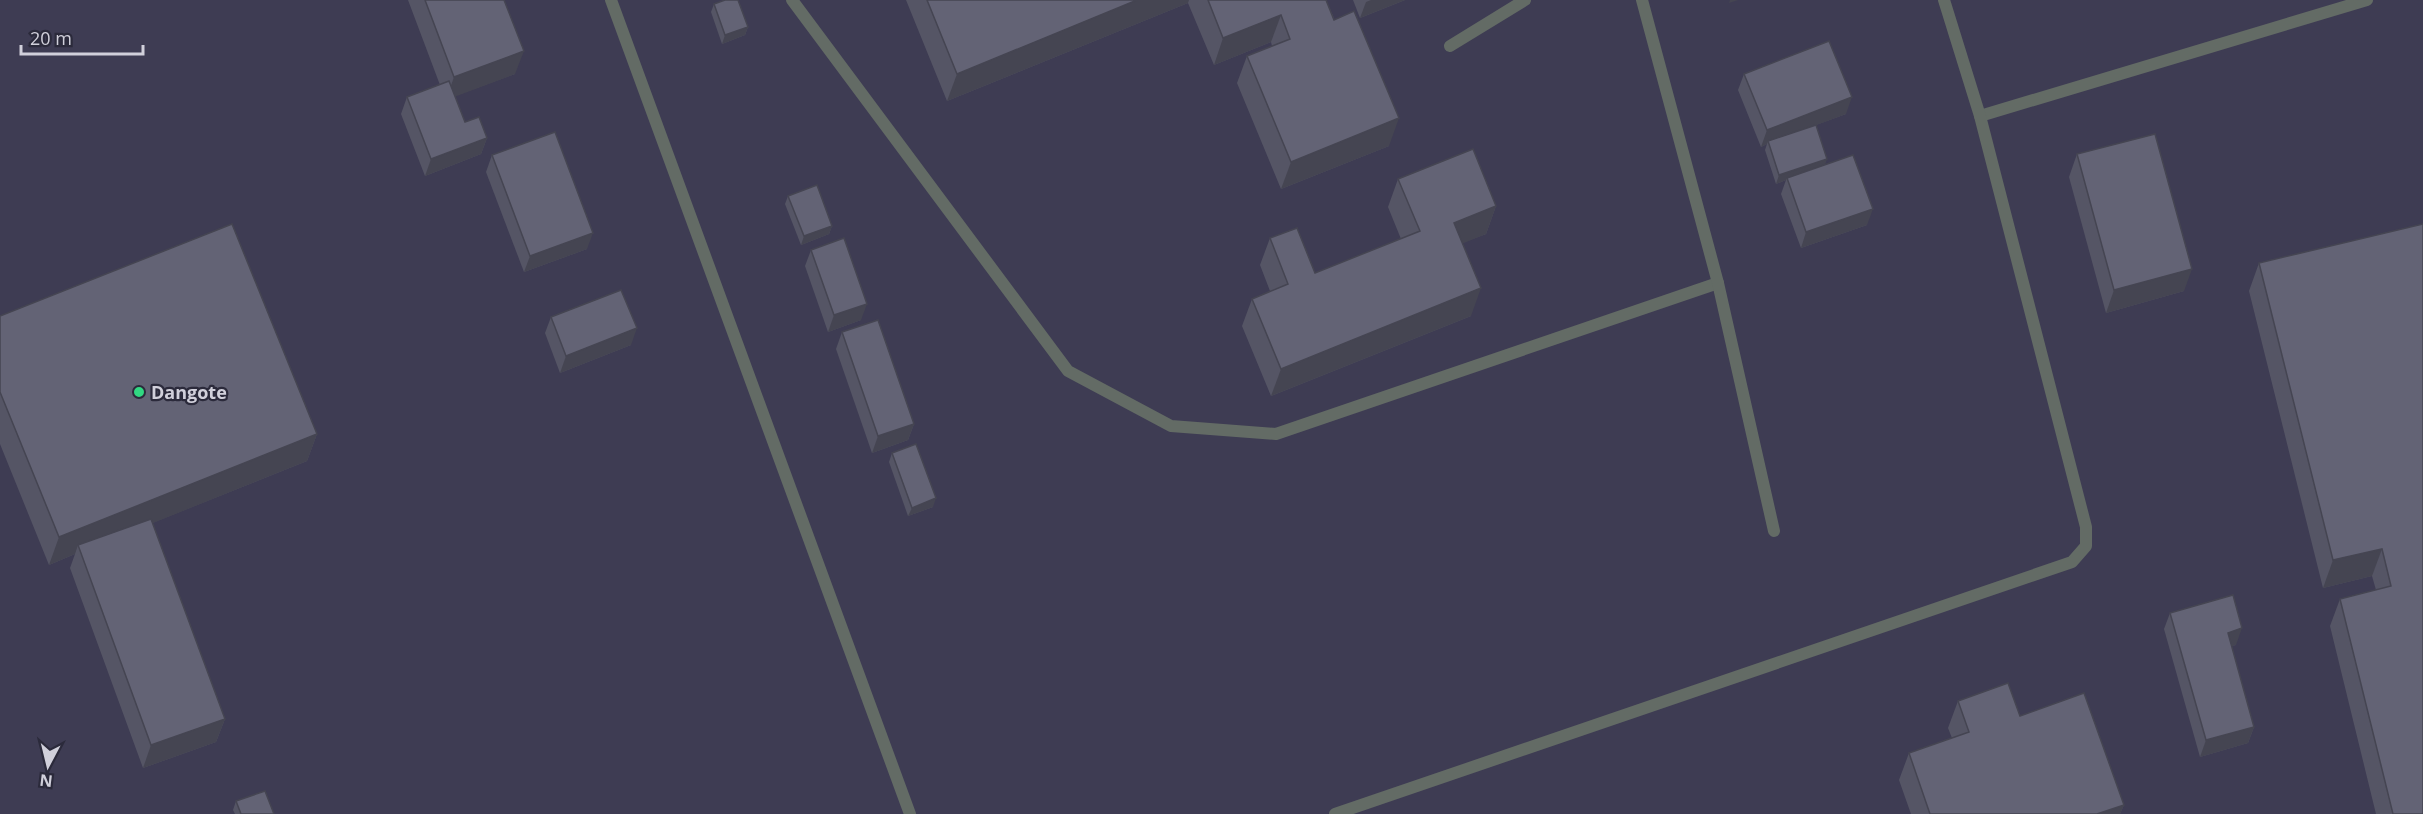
<svg xmlns="http://www.w3.org/2000/svg" width="2423" height="814" font-family="'Open Sans',sans-serif">
	<rect width="100%" height="100%" fill="#353445"/>
	<rect fill="#3e3c53" x="0" y="0" width="2423" height="814"/>
	<g fill="none" stroke-linecap="round" stroke-linejoin="round">
		<g stroke="#636b65" stroke-width="12">
			<path d="M611 0 910 814"/>
			<path d="M792 0 1068 371 1171 426 1276 434 1718 283"/>
			<path d="M1642 0 1718 283 1774 531"/>
			<path d="M1450 46 1525 0"/>
			<path d="M1980 116 2367 0"/>
			<path d="M1335 814 2072 562 2086 546V527L1980 116 1944 0"/>
		</g>
	</g>
	<g fill="#555565">
		<path d="M408 0H504L515 74 455 96 465 122 487 138 481 154 425 176 401 114 407 97 440 85Z"/>
		<path d="M906 0H1327V2L1389 146 1281 189 1237 83 1247 56 1272 46 1271 42 1214 65 1188 3 947 101Z"/>
		<path d="M1353 0H1405L1360 18Z"/>
		<path d="M714 4 748 27 745 35 722 44 711 12Z"/>
		<path d="M1744 74 1846 114 1813 126 1825 164 1867 225 1801 248 1781 194 1786 180 1776 184 1765 150 1767 144 1761 147 1738 90Z"/>
		<path d="M2077 154 2184 291 2106 313 2069 177Z"/>
		<path d="M492 155 587 249 524 272 486 172Z"/>
		<path d="M1398 179 1496 206 1486 234 1462 243 1471 316 1271 396 1242 326 1252 299 1270 291 1260 265 1270 238 1315 273 1401 239 1388 207Z"/>
		<path d="M788 196 832 226 829 234 801 245 785 204Z"/>
		<path d="M2423 224V814H2376L2330 626 2340 599 2376 590 2372 576 2323 588 2249 291 2259 263Z"/>
		<path d="M811 250 861 320 828 332 805 266Z"/>
		<path d="M0 316 317 434 307 461 152 523 225 719 216 742 143 768 70 568 75 554 49 565 0 444Z"/>
		<path d="M551 317 631 345 560 373 545 333Z"/>
		<path d="M842 332 914 424 908 440 872 453 836 349Z"/>
		<path d="M892 453 933 507 908 516 889 462Z"/>
		<path d="M2170 613 2236 645 2231 646 2254 727 2248 743 2200 757 2164 629Z"/>
		<path d="M1958 701 2020 716 2124 805 2120 814H1911L1899 780 1909 753 1952 738 1948 728Z"/>
		<path d="M236 801 274 814H235L233 810Z"/>
	</g>
	<g fill="#454552">
		<path d="M1137 0H1189L1188 3 947 101 957 74Z"/>
		<path d="M1371 0H1405L1360 18 1366 2Z"/>
		<path d="M1730 0H1738L1729 3Z"/>
		<path d="M1281 15 1271 42 1214 65 1223 38Z"/>
		<path d="M748 27 745 35 722 44 725 35Z"/>
		<path d="M524 51 515 74 446 100 454 77Z"/>
		<path d="M1852 97 1846 114 1769 143 1768 141 1767 144 1761 147 1767 130Z"/>
		<path d="M1399 118 1389 146 1281 189 1291 162Z"/>
		<path d="M487 138 481 154 425 176 431 159Z"/>
		<path d="M1827 159 1824 168 1787 178 1786 180 1776 184 1779 175Z"/>
		<path d="M1496 206 1486 234 1444 251 1454 223Z"/>
		<path d="M1873 209 1867 225 1801 248 1806 232Z"/>
		<path d="M832 226 829 234 801 245 804 236Z"/>
		<path d="M593 233 587 249 524 272 530 256Z"/>
		<path d="M2192 269 2184 291 2106 313 2114 290Z"/>
		<path d="M1481 288 1471 316 1271 396 1281 369Z"/>
		<path d="M867 304 861 320 828 332 834 315Z"/>
		<path d="M637 328 631 345 560 373 566 356Z"/>
		<path d="M914 424 908 440 872 453 878 436Z"/>
		<path d="M317 434 307 461 81 552 78 545 75 554 49 565 59 537Z"/>
		<path d="M936 498 933 507 908 516 912 508Z"/>
		<path d="M2382 549 2372 576 2323 588 2333 560Z"/>
		<path d="M2242 628 2236 645 2222 649 2228 633Z"/>
		<path d="M225 719 216 742 143 768 151 745Z"/>
		<path d="M2254 727 2248 743 2200 757 2206 740Z"/>
		<path d="M2124 805 2120 814H2097Z"/>
	</g>
	<g fill="#636375" stroke="#454552" stroke-width="1.5">
		<path d="M425 0H504L524 51 454 77Z"/>
		<path d="M725 0H738L748 27 725 35 714 4Z"/>
		<path d="M927 0H1137L957 74Z"/>
		<path d="M1208 0H1326L1334 20 1354 11 1399 118 1291 162 1247 56 1290 39 1281 15 1223 38Z"/>
		<path d="M1829 41 1852 97 1767 130 1744 74Z"/>
		<path d="M449 81 465 122 479 117 487 138 431 159 407 97Z"/>
		<path d="M1816 125 1827 159 1779 175 1768 141Z"/>
		<path d="M555 132 593 233 530 256 492 155Z"/>
		<path d="M2155 134 2192 269 2114 290 2077 154Z"/>
		<path d="M1473 149 1496 206 1454 223 1481 288 1281 369 1252 299 1288 284 1270 238 1297 228 1315 273 1420 231 1398 179Z"/>
		<path d="M1853 155 1873 209 1806 232 1787 178Z"/>
		<path d="M817 185 832 226 804 236 788 196Z"/>
		<path d="M232 224 317 434 59 537 0 392V316Z"/>
		<path d="M2423 224V814H2393L2340 599 2391 586 2382 549 2333 560 2259 263Z"/>
		<path d="M844 238 867 304 834 315 811 250Z"/>
		<path d="M621 290 637 328 566 356 551 317Z"/>
		<path d="M878 320 914 424 878 436 842 332Z"/>
		<path d="M916 444 936 498 912 508 892 453Z"/>
		<path d="M151 519 225 719 151 745 78 545Z"/>
		<path d="M2233 595 2242 628 2228 633 2254 727 2206 740 2170 613Z"/>
		<path d="M2008 683 2020 716 2084 693 2124 805 2097 814H1930L1909 753 1969 732 1958 701Z"/>
		<path d="M265 791 274 814H241L236 801Z"/>
	</g>
	<circle fill="#31d882" stroke="#2b2a3b" stroke-width="2" cx="139" cy="392" r="6"/>
	<g text-anchor="middle" dominant-baseline="central" stroke-width="4.5" stroke-linejoin="round" paint-order="stroke">
		<g font-size="18" font-weight="bold" fill="#d1d0db" stroke="#2b2a3b" text-anchor="start">
			<text x="151" y="392">Dangote</text>
		</g>
	</g>
	<g transform="translate(48 766) rotate(187)" stroke="#2b2a3b" stroke-width="4.5" paint-order="stroke">
	<path d="M0-4.5L10 22L0 15L-10 22Z" fill="#d1d0db"/>
	<text y="-9" font-size="16" font-weight="bold" text-anchor="middle" fill="#d1d0db">N</text>
	</g>
	<path d="M21 45v9h122v-9" fill="none" stroke="#d1d0db" stroke-width="3"/>
	<text x="30" y="45" font-size="18" fill="#d1d0db" stroke="#2b2a3b" stroke-width="4.5" paint-order="stroke">20 m</text>
</svg>
